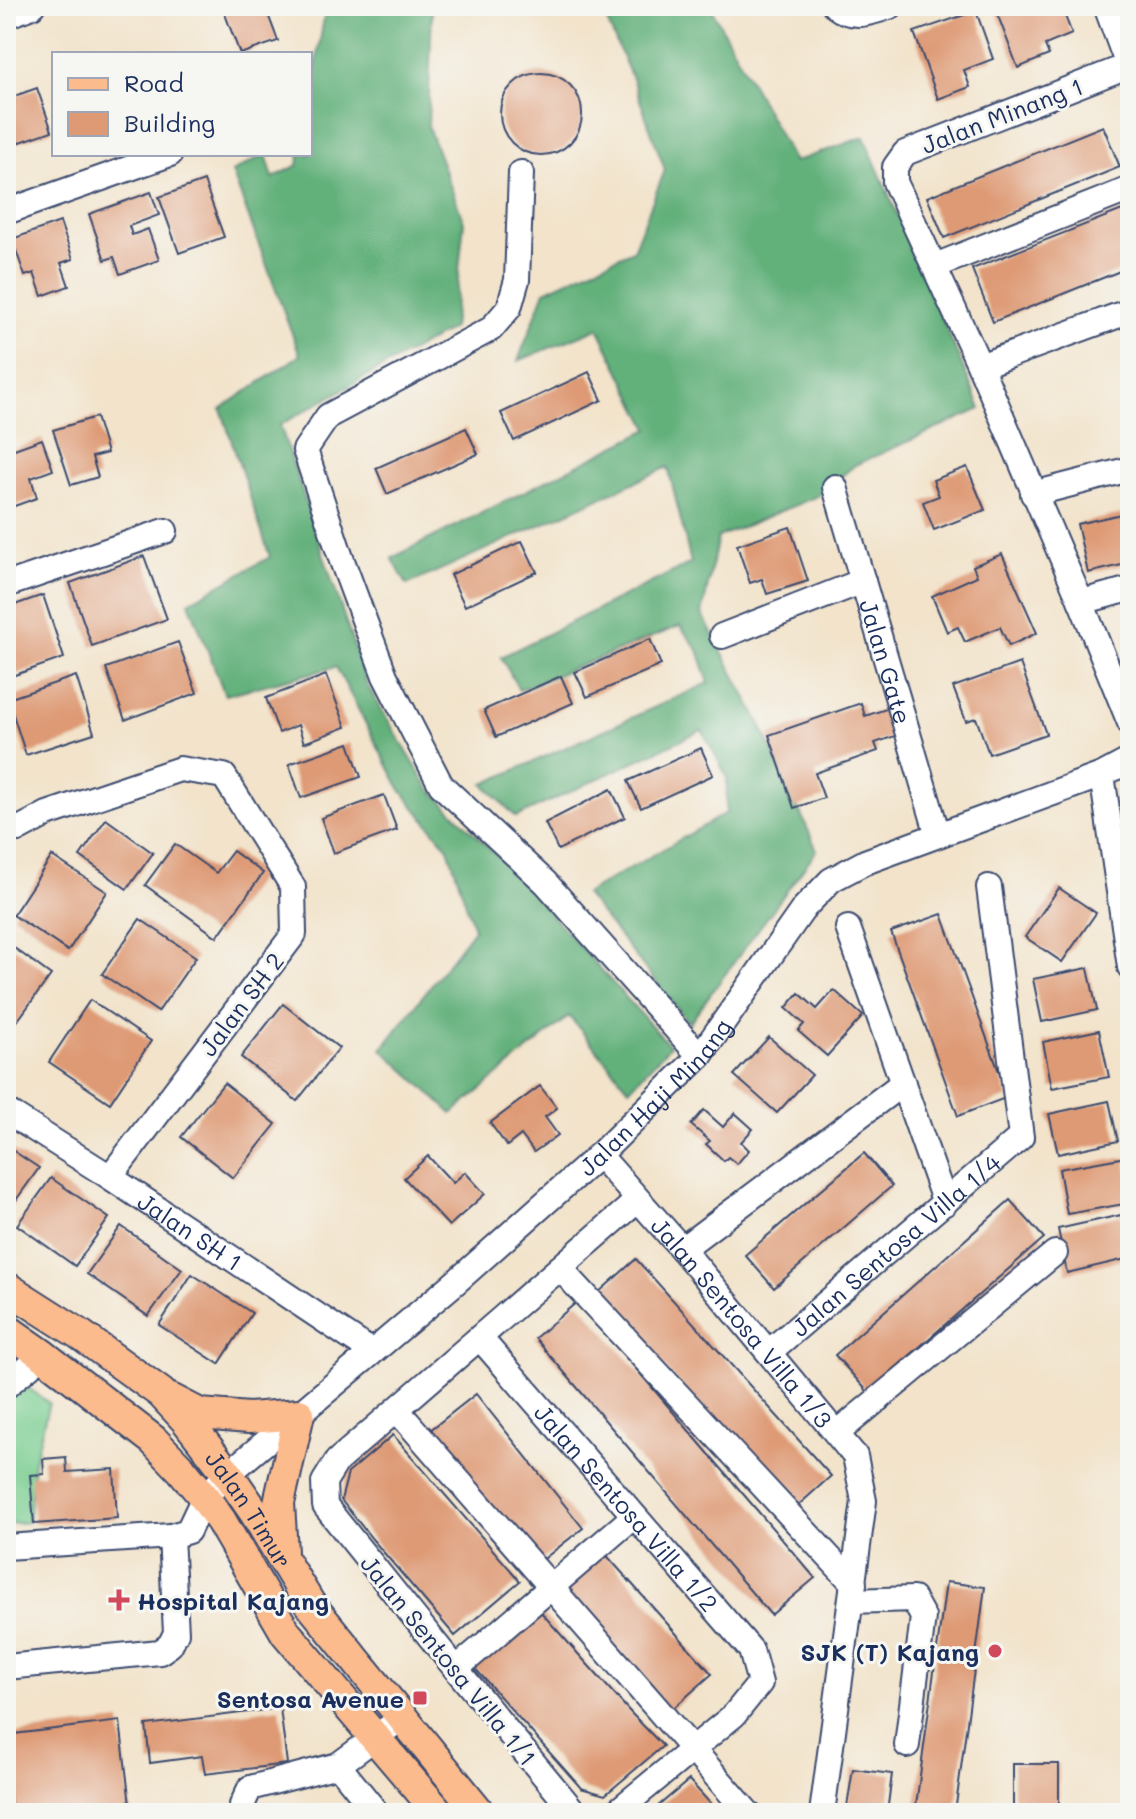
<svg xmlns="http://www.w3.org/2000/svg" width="1136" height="1819" font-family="Mali,sans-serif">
	<rect width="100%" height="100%" fill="#f6f6f2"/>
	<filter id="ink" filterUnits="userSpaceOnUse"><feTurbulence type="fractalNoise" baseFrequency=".0125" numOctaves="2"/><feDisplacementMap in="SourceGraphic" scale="16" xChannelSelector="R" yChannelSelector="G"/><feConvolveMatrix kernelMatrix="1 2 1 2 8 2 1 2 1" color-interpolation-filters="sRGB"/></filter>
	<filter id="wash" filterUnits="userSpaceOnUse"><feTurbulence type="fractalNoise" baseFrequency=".006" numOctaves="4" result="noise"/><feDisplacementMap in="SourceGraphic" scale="32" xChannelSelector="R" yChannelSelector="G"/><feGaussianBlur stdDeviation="1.8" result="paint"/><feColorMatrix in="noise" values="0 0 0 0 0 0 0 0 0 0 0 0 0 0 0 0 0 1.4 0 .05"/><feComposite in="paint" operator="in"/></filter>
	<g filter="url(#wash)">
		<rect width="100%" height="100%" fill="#f2e3ca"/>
		<path fill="#79cd90" stroke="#4a7e77" stroke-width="2" d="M6 1372 49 1403 34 1462 28 1522 6 1524Z"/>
		<g fill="#62b07a" stroke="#3e706c" stroke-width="2">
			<path d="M326 6H443L432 8 428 127 464 222 453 328 280 425 367 685 428 787 501 860 670 1046 629 1089 569 1016 452 1114 382 1049 474 929 448 848 400 789 336 667 225 695 189 602 270 557 221 409 300 355 232 172 266 154 273 178 298 165 300 154H310V99Z"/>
			<path d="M600 6H710L794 162 864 137 981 409 855 465 818 496 718 537 702 614 761 725 817 850 689 1023 585 894 726 813 727 777 702 730 516 817 484 784 709 683 698 650 680 626 519 690 501 657 691 563 668 467 407 585 392 558 649 429 598 328 518 361 545 291 633 250 665 170 632 78Z"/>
		</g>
		<g id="blocks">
			<g fill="#de9a75">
				<path d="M222 6H273L266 9 278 41 240 54Z"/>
				<path d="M1000 6H1061L1072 34 1045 45 1049 55 1018 68 995 8Z"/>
				<path d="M976 11 993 59 964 70 970 87 938 99 914 32Z"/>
				<circle cx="541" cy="114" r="41"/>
				<path d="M37 88 52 131 12 145 6 129V99Z"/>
				<path d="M1103 126 1120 167 944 238 927 197Z"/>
				<path d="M204 181 224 237 179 253 159 197Z"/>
				<path d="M151 192 159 215 129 226 132 235 148 229 159 260 120 274 114 257 105 260 89 214Z"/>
				<path d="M1130 207V267L993 322 972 269Z"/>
				<path d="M60 222 73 259 61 263 69 286 42 296 34 273 25 276 12 239Z"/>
				<path d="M589 372 602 400 514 441 501 413Z"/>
				<path d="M96 417 107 453 92 457 98 477 71 485 53 430Z"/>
				<path d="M466 428 478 454 387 494 376 468Z"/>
				<path d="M42 439 53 470 31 478 37 498 6 509V452Z"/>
				<path d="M967 467 985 510 934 530 923 502 939 496 933 480Z"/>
				<path d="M1130 512V563L1088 573 1077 524Z"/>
				<path d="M790 527 808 581 767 594 762 579 750 583 737 545Z"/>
				<path d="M522 541 537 572 465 606 450 575Z"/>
				<path d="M1002 554 1037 633 1009 646 1000 627 965 642 958 627 947 632 932 596 977 576 973 566Z"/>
				<path d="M144 556 167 619 92 646 70 583Z"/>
				<path d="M43 595 64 658 6 678V608Z"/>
				<path d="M650 639 661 665 587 697 575 672Z"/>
				<path d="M178 642 197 693 125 720 106 668Z"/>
				<path d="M1020 663 1046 734 989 754 976 718 966 721 953 687Z"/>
				<path d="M326 675 346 727 304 743 298 725 279 733 266 698Z"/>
				<path d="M76 676 94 733 26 755 8 699Z"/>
				<path d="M561 676 573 703 496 737 484 710Z"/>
				<path d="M861 703 865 716 889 708 898 735 875 743 878 751 815 773 824 798 794 808 769 735Z"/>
				<path d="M349 743 361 777 301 798 289 764Z"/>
				<path d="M701 748 713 775 641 808 628 781Z"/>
				<path d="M611 789 625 817 558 850 545 823Z"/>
				<path d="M384 795 397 830 334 853 321 818Z"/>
				<path d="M106 819 153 853 127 889 80 856Z"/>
				<path d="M175 844 216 873 233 851 263 873 217 937 145 885Z"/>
				<path d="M52 856 107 892 68 951 13 915Z"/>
				<path d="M1059 888 1096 913 1062 962 1025 937Z"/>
				<path d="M942 914 1008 1097 958 1116 891 932Z"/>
				<path d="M140 919 196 957 158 1012 102 974Z"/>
				<path d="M6 942 51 975 10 1031 6 1029Z"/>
				<path d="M1088 968 1097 1010 1042 1022 1033 979Z"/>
				<path d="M834 990 863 1016 827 1056 798 1031 804 1024 786 1008 799 993 817 1009Z"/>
				<path d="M90 1000 151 1041 110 1103 49 1062Z"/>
				<path d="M283 1004 339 1048 297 1101 241 1057Z"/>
				<path d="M1099 1030 1109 1077 1052 1088 1043 1042Z"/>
				<path d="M769 1037 812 1075 777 1113 734 1075Z"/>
				<path d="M224 1083 276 1124 233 1178 181 1137Z"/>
				<path d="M540 1086 557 1108 545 1117 558 1135 534 1152 521 1135 507 1146 490 1123Z"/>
				<path d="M1109 1101 1118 1141 1058 1154 1049 1114Z"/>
				<path d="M704 1110 723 1127 735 1113 753 1129 741 1142 749 1150 737 1164 728 1157 724 1161 706 1144 710 1141 691 1125Z"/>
				<path d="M6 1146 39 1168 6 1214Z"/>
				<path d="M864 1153 892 1186 774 1288 745 1255Z"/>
				<path d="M428 1156 453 1183 465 1172 485 1194 449 1226 404 1178Z"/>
				<path d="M1126 1157 1130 1181V1203L1067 1214 1059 1169Z"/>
				<path d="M51 1178 109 1218 75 1266 17 1225Z"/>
				<path d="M1010 1200 1044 1238 868 1392 835 1355Z"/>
				<path d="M1121 1215 1130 1258 1067 1273 1058 1229Z"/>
				<path d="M121 1226 182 1269 148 1316 87 1274Z"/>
				<path d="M636 1259 831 1476 793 1510 598 1293Z"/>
				<path d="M192 1274 252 1313 219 1364 159 1325Z"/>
				<path d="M578 1301 815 1578 771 1615 535 1338Z"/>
				<path d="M476 1394 583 1528 536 1565 429 1431Z"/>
				<path d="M393 1435 520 1581 455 1636 373 1540 341 1500 348 1473Z"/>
				<path d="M66 1457 67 1472 114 1469 117 1518 34 1524 30 1475 44 1474 43 1459Z"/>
				<path d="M593 1540 712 1674 669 1712 551 1577Z"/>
				<path d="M946 1582 985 1587 955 1813H915Z"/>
				<path d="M530 1600 631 1713 663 1746 605 1795 581 1788 465 1657Z"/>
				<path d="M280 1708 287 1764 205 1774 202 1756 150 1763 146 1725Z"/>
				<path d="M120 1721 131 1813H12L6 1766V1735Z"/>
				<rect x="1013" y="1764" width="46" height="49"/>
				<path d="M853 1769 892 1774 887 1813H846Z"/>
				<path d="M689 1780 719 1813H650Z"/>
			</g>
		</g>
	</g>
	<g filter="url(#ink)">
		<use href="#blocks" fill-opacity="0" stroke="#3b4a6e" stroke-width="2"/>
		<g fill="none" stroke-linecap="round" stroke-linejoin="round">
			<g stroke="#3b4a6e" stroke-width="28">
				<g id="minor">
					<path d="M835 6C852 20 871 13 891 6"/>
					<path d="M1106 6 1130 71"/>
					<path d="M6 16 32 6"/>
					<path d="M1130 65 905 153 895 167V182L980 366 1081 602 1130 723"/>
					<path d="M521 173 517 280 509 308 491 329 328 416 305 450 341 558 385 676 441 785 546 883 700 1056"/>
					<path d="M6 212 170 154"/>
					<path d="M935 266 1130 189"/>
					<path d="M980 366 1130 311"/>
					<path id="s1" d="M835 487 938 835"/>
					<path d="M1033 494 1130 469"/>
					<path d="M6 585 165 531"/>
					<path d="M1081 602 1130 589"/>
					<path d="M722 636 863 581"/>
					<path d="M1102 775 1130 967"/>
					<path d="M19 829 47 814 180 769 224 776 293 887 294 934 110 1177"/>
					<path d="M848 928 945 1203"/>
					<path id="s2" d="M6 1111 110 1177 372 1352"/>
					<path id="s3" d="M599 1155 682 1249 855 1456 864 1501 822 1813"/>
					<path d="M682 1249 903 1083"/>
					<path d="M560 1268 854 1584"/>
					<path id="s4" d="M480 1338 751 1650 760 1683 734 1715 615 1813"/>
					<path id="s5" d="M769 1352 1021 1137 989 887"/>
					<path d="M6 1386 43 1355"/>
					<path d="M397 1410 748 1813"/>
					<path d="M837 1433 1055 1253"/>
					<path id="s6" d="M6 1547 171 1536 188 1531 204 1497 228 1474 457 1281 599 1155 700 1056 804 908 831 880 865 862 1102 775 1130 760"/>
					<path d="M851 1601 913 1599 923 1617 907 1745"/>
					<path d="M6 1667 160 1652 170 1645 176 1633 171 1536"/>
					<path d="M456 1669 634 1516"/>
					<path d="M338 1765 377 1813"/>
					<path d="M244 1813 242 1805 250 1788 338 1765 403 1717"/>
					<path d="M575 1813 456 1669 325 1506 324 1482 337 1461 638 1200"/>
				</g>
			</g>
			<g stroke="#3b4a6e" stroke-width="34">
				<g id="major">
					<path id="s7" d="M6 1287 78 1333 161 1393 187 1421 228 1474 255 1513 310 1604 480 1813"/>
					<path d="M6 1329 43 1355 153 1440 181 1469 204 1497 221 1521 286 1633 439 1813"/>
					<path d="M171 1399 200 1414 249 1418 299 1414 279 1503 282 1552"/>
				</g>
			</g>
			<use href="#minor" stroke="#fff" stroke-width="24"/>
			<use href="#major" stroke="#fbbb8d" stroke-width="30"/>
		</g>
	</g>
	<g fill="#d1495b" stroke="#f6f6f2" stroke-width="3">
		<path d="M115 1588h8v8h8v8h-8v8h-8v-8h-8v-8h8z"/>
		<circle cx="995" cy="1651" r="8"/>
		<rect x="412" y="1690" width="16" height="16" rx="4"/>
	</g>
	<g text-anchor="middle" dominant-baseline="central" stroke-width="6" stroke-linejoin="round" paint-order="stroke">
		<g font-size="24" fill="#1b2f5e" stroke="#f6f6f2">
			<text transform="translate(1002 115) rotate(-21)">Jalan Minang 1</text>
			<text stroke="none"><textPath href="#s1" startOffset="182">Jalan Gate</textPath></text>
			<text transform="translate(241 1004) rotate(-53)">Jalan SH 2</text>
			<text stroke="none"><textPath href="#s6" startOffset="824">Jalan Haji Minang</textPath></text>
			<text stroke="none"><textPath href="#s2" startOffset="220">Jalan SH 1</textPath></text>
			<text stroke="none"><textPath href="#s5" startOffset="166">Jalan Sentosa Villa 1/4</textPath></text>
			<text stroke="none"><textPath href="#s3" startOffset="220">Jalan Sentosa Villa 1/3</textPath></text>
			<text stroke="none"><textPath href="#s4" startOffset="224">Jalan Sentosa Villa 1/2</textPath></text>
			<text stroke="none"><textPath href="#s7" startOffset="334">Jalan Timur</textPath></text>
			<text transform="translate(449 1660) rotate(51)">Jalan Sentosa Villa 1/1</text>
		</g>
		<g font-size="24" font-weight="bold" fill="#1b2f5e" stroke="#f6f6f2" text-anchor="end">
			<text x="137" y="1600" text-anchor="start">Hospital Kajang</text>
			<text x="979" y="1651">SJK (T) Kajang</text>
			<text x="404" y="1698">Sentosa Avenue</text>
		</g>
	</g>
	<rect width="1136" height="1819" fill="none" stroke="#f6f6f2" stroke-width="32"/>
	<rect x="52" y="52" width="260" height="104" fill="#f6f6f2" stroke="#9ea6b7" stroke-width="2"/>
	<rect x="68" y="78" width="40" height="12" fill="#fbbb8d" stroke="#9ea6b7" stroke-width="2"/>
	<text x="124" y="92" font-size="24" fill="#1b2f5e">Road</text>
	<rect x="68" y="112" width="40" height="24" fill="#de9a75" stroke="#9ea6b7" stroke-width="2"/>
	<text x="124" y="132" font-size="24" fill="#1b2f5e">Building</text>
</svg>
